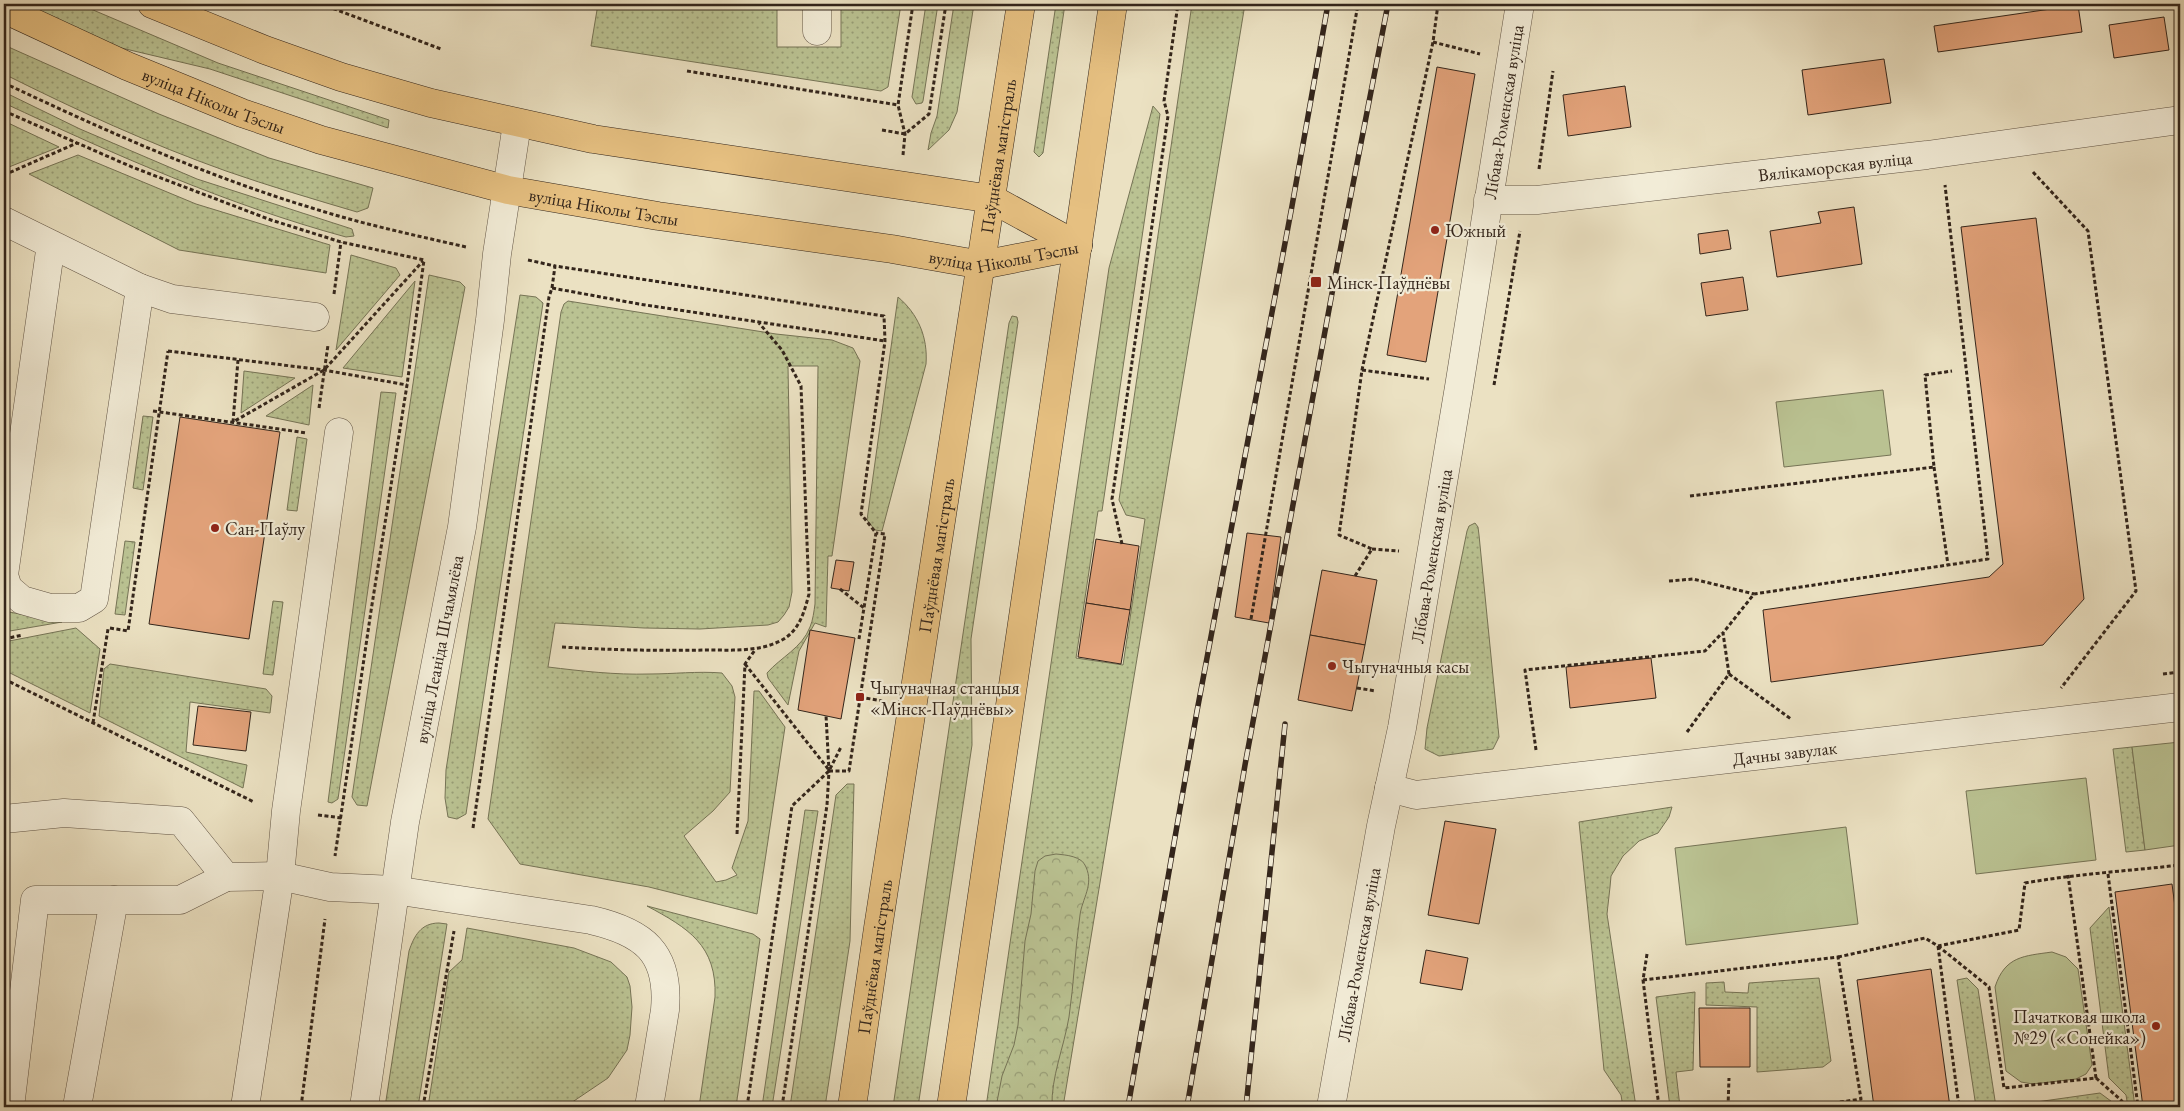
<svg xmlns="http://www.w3.org/2000/svg" width="2184" height="1111" font-family="'EB Garamond',serif">
	<defs>
		<pattern id="grass-dots" width="8" height="8" patternUnits="userSpaceOnUse" patternTransform="scale(1.25)"><rect width="8" height="8" fill="#bac292"/><path d="M2 2h.1M6 6h.1" fill="none" stroke="#989d76" stroke-width="1.8" stroke-linecap="round"/></pattern>
		<pattern id="forest-crowns" width="20" height="18" patternUnits="userSpaceOnUse" patternTransform="scale(1.25)"><rect width="20" height="18" fill="#bac292"/><path d="M2 6a3 3 0 1 1 6 0M12 15a3 3 0 1 1 6 0" fill="none" stroke="#989d76"/></pattern>
	</defs>
	<rect width="100%" height="100%" fill="#ebe1c2"/>
	<filter id="stains"><feTurbulence type="fractalNoise" baseFrequency=".004" numOctaves="4"/><feColorMatrix values="0 0 0 0 .2 0 0 0 0 .09 0 0 0 0 .02 0 0 0 .5 -.17"/></filter>
	<radialGradient id="worn" r=".72"><stop offset=".6" stop-color="#630" stop-opacity="0"/><stop offset="1" stop-color="#630" stop-opacity=".3"/></radialGradient>
	<g fill="url(#grass-dots)" stroke="#767456">
		<path d="M24 4H79L218 63 389 120 388 128 210 69 113 46Z"/>
		<path d="M598 4H777V47H841V4H901L888 87 881 91 591 46Z"/>
		<path d="M926 4H938L923 101 922 103 916 104 912 97Z"/>
		<path d="M954 4H974L957 112 949 130 928 150 931 133 937 116Z"/>
		<path d="M1056 4H1065L1043 153 1039 157 1034 152Z"/>
		<path d="M1192 4H1245L1063 1107H986L1109 268 1153 106 1160 114 1102 511H1098L1076 658 1123 665 1145 519 1126 515 1119 500Z"/>
		<path d="M4 45 159 114 269 158 373 188 368 208 357 212C313 199 269 186 226 171 150 144 76 110 4 74Z"/>
		<path d="M4 92 80 129 197 179 352 229 354 236 346 237C228 205 113 154 4 103Z"/>
		<path d="M4 121 59 147 4 169Z"/>
		<path d="M78 155 196 204 330 245 326 273 179 250 29 174Z"/>
		<path d="M351 255 396 268 400 275 336 350Z"/>
		<path d="M429 275 460 282 465 287 367 806 357 805 352 797Z"/>
		<path d="M415 281 402 377 343 368Z"/>
		<path d="M520 295 536 297 543 303 466 814 457 819 448 817 445 798 446 770Z"/>
		<path d="M898 297C918 314 928 337 926 364L882 531 875 530 867 520Z"/>
		<path d="M568 301 776 334 832 340 853 348 860 361 832 556H828L826 627 815 623 799 651 788 705 768 678 767 673C781 657 802 648 810 627 813 620 814 611 815 604L818 366H788L792 592 789 607 784 615 778 622 768 625 700 629 644 628 555 623 548 667C581 671 615 675 649 674 673 674 698 671 722 673L732 686 735 697 730 792 713 811 684 836 716 882 726 880 737 875 732 868 748 821 754 691H759L785 727 757 914 649 887 520 864 488 819 561 312 564 304Z"/>
		<path d="M1012 316 1017 317 1018 322 971 639 972 745 918 1107H893L1009 323Z"/>
		<path d="M244 371 295 378 241 413Z"/>
		<path d="M313 385 309 425 266 416Z"/>
		<path d="M381 392 396 393 338 799 332 803 328 802Z"/>
		<path d="M143 416 153 417 143 490 133 488Z"/>
		<path d="M297 437 307 439 297 511 287 510Z"/>
		<path d="M1475 523 1478 527 1479 535 1499 737 1493 749 1439 756 1425 749 1427 728 1467 531 1469 526Z"/>
		<path d="M125 541 135 542 125 615 115 614Z"/>
		<path d="M273 601 283 602 273 675 263 674Z"/>
		<path d="M4 611 62 622 4 632Z"/>
		<path d="M76 628 100 649 90 713 4 670V642Z"/>
		<path d="M110 664 266 689 272 696 270 713 190 702 186 752 247 765 243 788 99 716 104 669Z"/>
		<path d="M2132 747 2145 850 2126 852 2113 749Z"/>
		<path d="M847 784H854L850 941 825 1107H790L836 795Z"/>
		<path d="M1672 807 1669 817 1658 833 1639 841 1623 856 1611 876 1610 887 1607 914 1636 1107H1623L1621 1095 1604 1070 1579 822Z"/>
		<path d="M805 810 818 811 772 1107H762Z"/>
		<path d="M647 906 753 934 760 939 736 1107H699L715 997C717 945 688 928 647 906Z"/>
		<path d="M2109 907 2135 1107H2128L2126 1095 2109 1078 2090 928Z"/>
		<path d="M439 923 447 924 418 1107H385L409 951C414 936 421 923 439 923Z"/>
		<path d="M467 928 574 948 611 962 627 977 630 986 632 1007 630 1035 627 1050 608 1078 565 1107H428L449 972 462 960Z"/>
		<path d="M1819 978 1831 1061 1823 1067 1757 1072V1007L1706 1005V983L1724 982 1725 992 1748 993 1749 983Z"/>
		<path d="M1967 978 1978 989 1996 1107H1976L1957 980Z"/>
		<path d="M1695 992 1693 1070 1676 1072 1680 1107H1670L1656 997Z"/>
		<path d="M2100 1093 2119 1107H2001Z"/>
	</g>
	<path fill="url(#forest-crowns)" stroke="#767456" d="M1056 854C1066 855 1082 856 1086 867 1094 885 1082 899 1080 915 1075 949 1074 983 1069 1017 1064 1047 1051 1077 1052 1107H996L1002 1076 1014 1045 1018 1025 1025 941 1031 914 1035 871 1038 861 1045 856Z"/>
	<g fill="#bac292" stroke="#767456">
		<path d="M1883 390 1891 455 1784 467 1776 402Z"/>
		<path d="M2180 742V845L2145 850 2132 747Z"/>
		<path d="M2086 778 2096 860 1976 874 1966 791Z"/>
		<path d="M1846 827 1858 924 1686 945 1675 848Z"/>
		<path d="M2174 897H2180V945Z"/>
		<path d="M2052 952 2066 957 2078 969 2092 1065 2086 1074 2076 1079 2033 1084 2021 1082 2006 1071 1995 987C2005 956 2024 956 2052 952Z"/>
	</g>
	<g fill="#e3a37b" stroke="#33251b">
		<path d="M2078 5 2082 32 1938 52 1934 26Z"/>
		<path d="M2164 17 2169 50 2114 58 2109 25Z"/>
		<path d="M1884 59 1891 103 1808 115 1802 70Z"/>
		<path d="M1437 67 1475 74 1426 362 1387 355Z"/>
		<path d="M1625 86 1631 127 1568 136 1563 95Z"/>
		<path d="M1854 207 1862 264 1777 277 1770 231 1821 223 1818 212Z"/>
		<path d="M2036 218 2084 599 2043 645 1771 682 1763 610 1989 577 2003 564 1961 227Z"/>
		<path d="M1728 230 1731 249 1700 254 1698 234Z"/>
		<path d="M1743 277 1748 310 1706 316 1701 283Z"/>
		<path d="M180 417 280 432 249 639 149 624Z"/>
		<path d="M1247 533 1281 537 1269 623 1235 617Z"/>
		<path d="M1096 539 1139 546 1130 610 1086 603Z"/>
		<path d="M836 560 854 562 849 591 831 588Z"/>
		<path d="M1322 570 1377 580 1365 645 1310 635Z"/>
		<path d="M1086 603 1130 610 1121 664 1078 657Z"/>
		<path d="M810 630 855 638 841 719 798 710Z"/>
		<path d="M1310 635 1365 645 1352 711 1298 700Z"/>
		<path d="M1651 658 1656 698 1570 708 1566 667Z"/>
		<path d="M198 706 251 712 246 751 193 745Z"/>
		<path d="M1445 821 1496 829 1479 924 1428 915Z"/>
		<path d="M2172 884 2180 945V1107H2143L2115 892Z"/>
		<path d="M1426 950 1468 958 1462 990 1420 983Z"/>
		<path d="M1931 969 1950 1107H1874L1857 980Z"/>
		<path d="M1699 1008H1750V1067H1700Z"/>
	</g>
	<g fill="none" stroke-linecap="round" stroke-linejoin="round">
		<g stroke="#615445" stroke-width="29">
			<g id="minor">
				<path d="M817 4V31"/>
				<path id="s1" d="M1488 200H1537L1927 155 2180 120"/>
				<path d="M4 221 140 288 94 599 79 608H50L22 600 8 588 4 575 51 244"/>
				<path d="M140 288 172 299 315 317"/>
				<path id="s2" d="M1389 788 1416 795 2180 707"/>
				<path d="M4 819 64 813 181 821 226 877 280 876 330 887 394 890 591 920C643 932 670 952 665 1010L649 1107"/>
				<path d="M10 1107 35 900H114"/>
				<path d="M77 1107 114 900H180L226 877"/>
				<path d="M245 1107 280 876 286 811 339 432"/>
				<path id="s3" d="M364 1107 405 822 462 527 490 320 497 254 517 124"/>
				<path id="s4" d="M1331 1107 1381 826 1402 728 1459 387 1520 4"/>
			</g>
		</g>
		<g stroke="#33251b" stroke-width="29">
			<g id="major">
				<path d="M152 4 265 50 341 77 431 103 593 139 992 199 1078 246"/>
				<path id="s5" d="M4 9 127 66 242 113 321 140 508 190 658 216 892 249 982 265 1078 246"/>
				<path id="s6" d="M852 1107 878 928 1021 4"/>
				<path d="M951 1107 1113 4"/>
			</g>
		</g>
		<g stroke="#33251b" stroke-width="3" stroke-dasharray="4 2.5" stroke-linecap="butt">
			<path d="M321 4 441 49"/>
			<path d="M1433 42 1480 54"/>
			<path d="M687 71 898 105"/>
			<path d="M4 83C104 130 206 176 312 208 362 224 414 235 466 247"/>
			<path d="M4 111 132 167 271 220 341 242 424 260 407 385 371 611 335 856"/>
			<path d="M882 130 905 134 929 114 946 4"/>
			<path d="M903 155 905 134 898 105 913 4"/>
			<path d="M1539 169 1553 71"/>
			<path d="M2033 172 2088 231 2136 591 2061 688"/>
			<path d="M4 175 77 143"/>
			<path d="M528 260 555 266"/>
			<path d="M552 288 555 266 884 316 885 341 861 514 876 533 859 639"/>
			<path d="M334 294 341 242"/>
			<path d="M168 351 324 370 407 385"/>
			<path d="M238 360 233 422 324 370 423 261"/>
			<path d="M1362 370 1429 379"/>
			<path d="M1494 385 1520 231"/>
			<path d="M319 408 328 345"/>
			<path d="M153 411 307 433"/>
			<path d="M1934 467 1948 565"/>
			<path d="M1690 496 1934 467 1925 375 1952 371"/>
			<path d="M1122 544 1112 499 1168 116 1164 101 1178 4"/>
			<path d="M1372 549 1399 551"/>
			<path d="M1355 576 1372 549 1339 535 1362 370 1433 42 1438 4"/>
			<path d="M1669 581 1693 579 1754 594"/>
			<path d="M840 589 864 608"/>
			<path d="M1251 619 1358 4"/>
			<path d="M110 628 128 631 168 351"/>
			<path d="M4 639 23 635"/>
			<path d="M562 647C611 650 659 651 708 650 732 650 758 652 780 641 799 632 804 613 809 594L801 386 782 350 759 323"/>
			<path d="M745 664 829 770"/>
			<path d="M1729 674 1791 719"/>
			<path d="M2163 674 2180 672"/>
			<path d="M4 679 254 802"/>
			<path d="M1357 688 1376 691"/>
			<path d="M860 697 882 701"/>
			<path d="M93 723 108 629"/>
			<path d="M1687 732 1729 674 1723 633 1754 594 1988 559 1945 185"/>
			<path d="M1536 750 1525 670 1705 651 1722 633"/>
			<path d="M829 771H849L885 534 876 533"/>
			<path d="M318 815 342 818"/>
			<path d="M473 828 549 297 552 288 639 304 885 341"/>
			<path d="M737 834 745 664 755 650"/>
			<path d="M2108 874 2138 1107"/>
			<path d="M1938 946 1989 987 2004 1088 2096 1078 2068 875"/>
			<path d="M1938 946 1959 1107"/>
			<path d="M1647 954 1643 980 1659 1107"/>
			<path d="M1838 957 1925 938 1938 946 2019 930 2025 883C2076 874 2128 871 2180 865"/>
			<path d="M1643 980 1838 957 1861 1099 1806 1107"/>
			<path d="M2096 1078 2122 1101 2123 1107"/>
			<path d="M301 1107 325 919"/>
			<path d="M423 1107 454 931"/>
			<path d="M747 1107 792 806 829 771 841 747"/>
			<path d="M782 1107 827 805 829 771 826 715"/>
			<path d="M1728 1107 1729 1078"/>
		</g>
		<use href="#minor" stroke="#f2ecd7" stroke-width="28"/>
		<use href="#major" stroke="#e6c081" stroke-width="28"/>
		<g stroke="#33251b" stroke-width="5.5">
			<g id="rail">
				<path d="M1128 1107 1197 711 1292 206 1328 4"/>
				<path d="M1187 1107 1245 765 1335 277 1388 4"/>
				<path d="M1246 1107 1285 724"/>
			</g>
		</g>
		<use href="#rail" stroke="#f2ecd7" stroke-width="4" stroke-dasharray="11" stroke-linecap="butt"/>
	</g>
	<g fill="#8f2418" stroke="#f2ecd7" stroke-width="2">
		<circle cx="1435" cy="230" r="5"/>
		<rect x="1310" y="276" width="12" height="12" rx="2.5"/>
		<circle cx="215" cy="528" r="5"/>
		<circle cx="1332" cy="666" r="5"/>
		<rect x="855" y="692" width="10" height="10" rx="2.5"/>
		<circle cx="2156" cy="1026" r="5"/>
	</g>
	<g text-anchor="middle" dominant-baseline="central" stroke-width="4.5" stroke-linejoin="round" paint-order="stroke">
		<g font-size="18" fill="#33251b" stroke="#f2ecd7">
			<text stroke="none"><textPath href="#s5" startOffset="229">вуліца Ніколы Тэслы</textPath></text>
			<text stroke="none"><textPath href="#s4" startOffset="1010">Лібава-Роменская вуліца</textPath></text>
			<text stroke="none"><textPath href="#s6" startOffset="962">Паўднёвая магістраль</textPath></text>
			<text stroke="none"><textPath href="#s1" startOffset="349">Вялікаморская вуліца</textPath></text>
			<text stroke="none"><textPath href="#s5" startOffset="634">вуліца Ніколы Тэслы</textPath></text>
			<text stroke="none"><textPath href="#s5" startOffset="1039">вуліца Ніколы Тэслы</textPath></text>
			<text stroke="none"><textPath href="#s6" startOffset="558">Паўднёвая магістраль</textPath></text>
			<text stroke="none"><textPath href="#s4" startOffset="560">Лібава-Роменская вуліца</textPath></text>
			<text stroke="none"><textPath href="#s3" startOffset="464">вуліца Леаніда Шчамялёва</textPath></text>
			<text stroke="none"><textPath href="#s2" startOffset="399">Дачны завулак</textPath></text>
			<text stroke="none"><textPath href="#s4" startOffset="155">Лібава-Роменская вуліца</textPath></text>
			<text stroke="none"><textPath href="#s6" startOffset="152">Паўднёвая магістраль</textPath></text>
		</g>
		<g font-size="18" fill="#33251b" stroke="#f2ecd7" text-anchor="start">
			<text x="1445" y="230">Южный</text>
			<text x="1327" y="282">Мінск-Паўднёвы</text>
			<text x="225" y="528">Сан-Паўлу</text>
			<text x="1342" y="666">Чыгуначныя касы</text>
			<text x="870" y="687">Чыгуначная станцыя<tspan x="870" dy="21">«Мінск-Паўднёвы»</tspan></text>
			<text x="2146" y="1016" text-anchor="end">Пачатковая школа<tspan x="2146" dy="21">№29 («Сонейка»)</tspan></text>
		</g>
	</g>
	<rect width="2184" height="1111" fill="none" stroke="#ebe1c2" stroke-width="20"/>
	<rect x="5" y="5" width="2174" height="1101" fill="none" stroke="#33251b" stroke-width="2.5"/>
	<rect x="10" y="10" width="2164" height="1091" fill="none" stroke="#33251b"/>
	<rect width="100%" height="100%" filter="url(#stains)"/>
	<rect width="100%" height="100%" fill="url(#worn)"/>
</svg>
